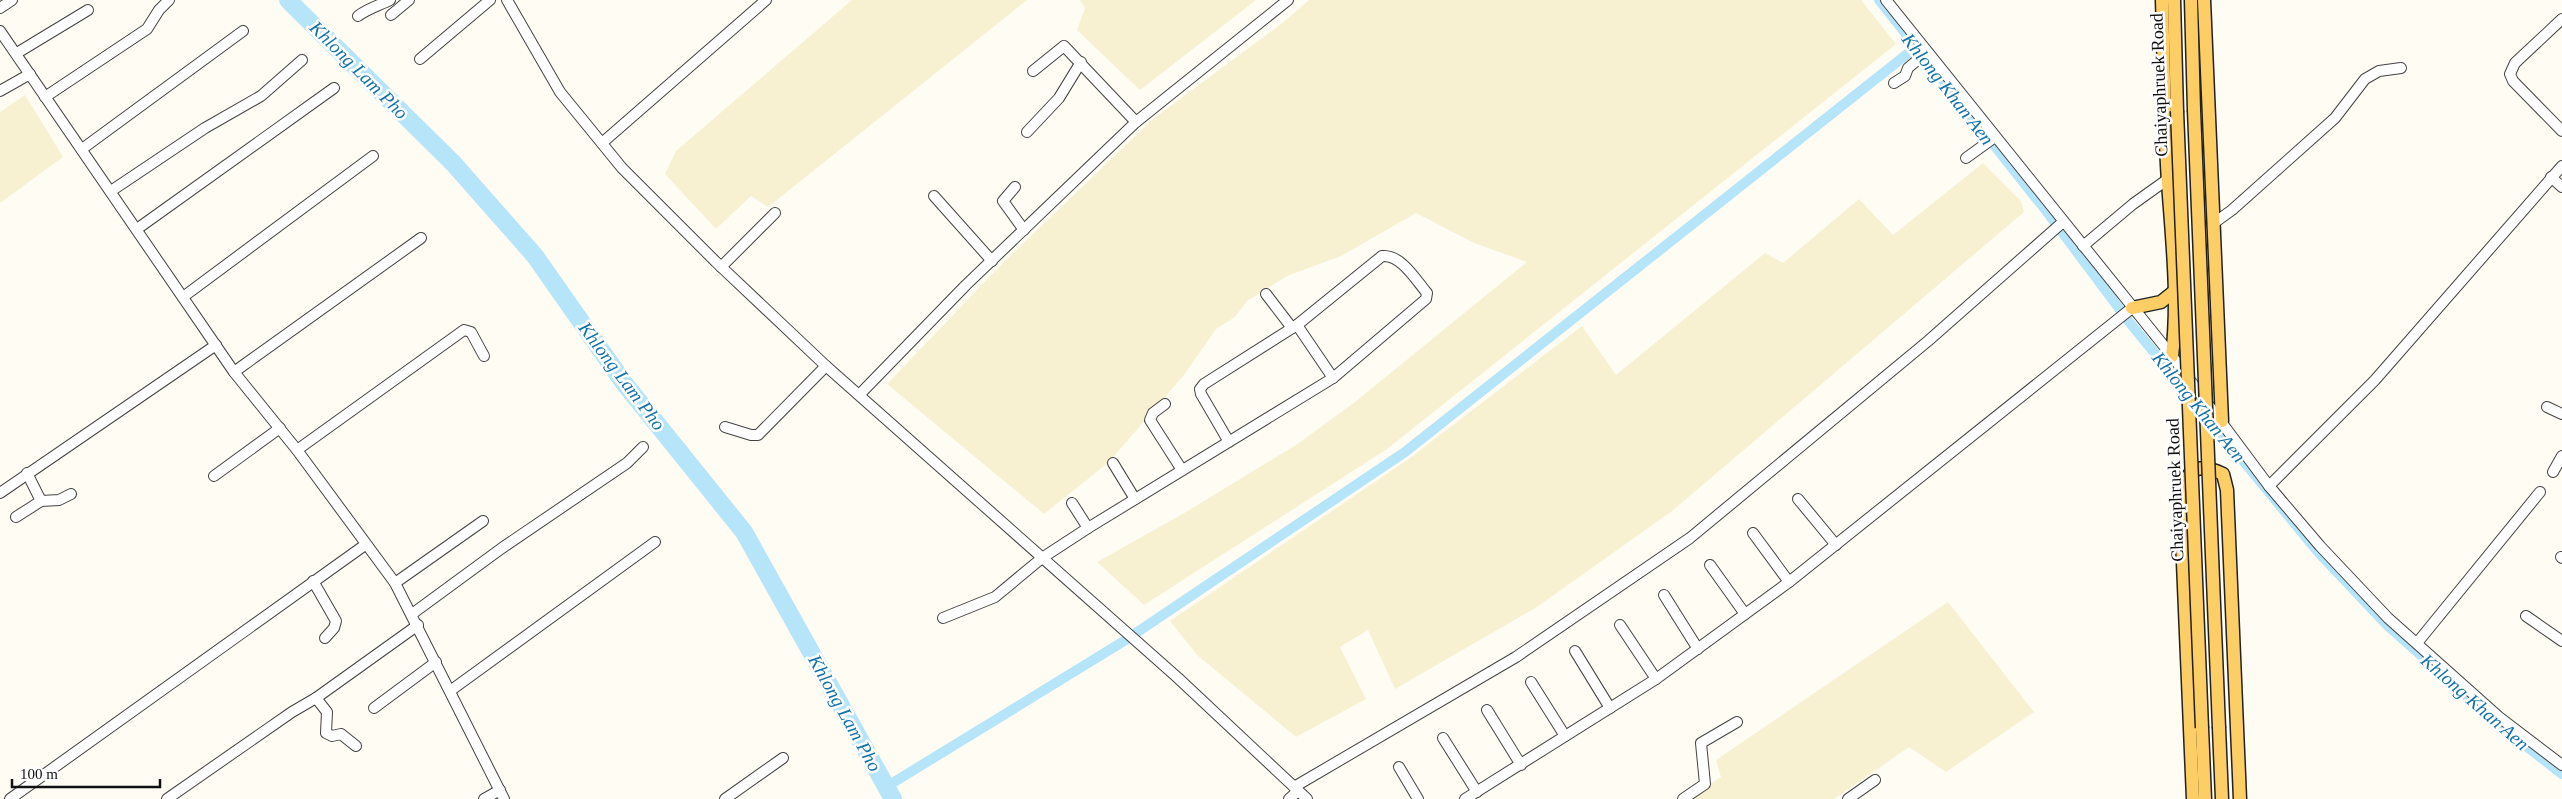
<svg xmlns="http://www.w3.org/2000/svg" width="2562" height="799" font-family="'Times New Roman',serif">
	<rect width="100%" height="100%" fill="#fffcf4"/>
	<g fill="#f7f1d2">
		<path d="M852 0H1027L768 207 751 196 716 229 665 174 676 151Z"/>
		<path d="M1080 0H1256L1140 90 1077 30 1085 8Z"/>
		<path d="M1309 0H1861L1896 44 1387 449 1144 605 1097 562 1186 512 1296 445 1355 402 1527 262 1474 243 1416 213 1341 256 1287 276 1247 301 1235 317 1216 329 1184 375 1109 462 1044 514 887 384 1003 263 1153 119 1285 21Z"/>
		<path d="M25 95 63 157 0 203V112Z"/>
		<path d="M1983 163 2021 201 2024 212 1672 511 1537 607 1395 689 1368 630 1340 647 1366 699 1296 737 1197 655 1170 621 1410 458 1582 326 1616 375 1765 253 1783 263 1859 199 1893 235Z"/>
		<path d="M1948 602 2034 712 1946 772 1909 747 1834 799H1687L1721 777 1716 760Z"/>
	</g>
	<g fill="none" stroke-linecap="round" stroke-linejoin="round">
		<g stroke="#b6e4f9" stroke-width="10">
			<path d="M1879 0 2047 212 2130 323 2318 552 2387 625 2499 725 2562 774"/>
			<path d="M886 787 1124 641 1405 452 1916 47"/>
		</g>
		<path stroke="#b6e4f9" stroke-width="18" d="M288 0 453 163 535 256 624 383 744 532 893 799"/>
		<g stroke="#434343" stroke-width="12">
			<g id="minor">
				<path d="M507 0 560 92 622 168 716 262 826 366 1178 678 1307 799"/>
				<path d="M1886 0 2172 356 2269 486 2320 546 2388 618 2499 717 2562 765"/>
				<path d="M0 8 12 0"/>
				<path d="M391 15 409 0"/>
				<path d="M358 16C369 8 378 6 390 0"/>
				<path d="M2562 19 2515 63 2510 74 2513 81 2562 131"/>
				<path d="M0 31 234 372 297 450 395 583 504 799"/>
				<path d="M17 53 88 10"/>
				<path d="M420 59 490 0"/>
				<path d="M1033 71 1064 46 1136 122"/>
				<path d="M1894 83 1905 76 1908 68 1927 52"/>
				<path d="M0 91 30 74"/>
				<path d="M45 97 147 29 159 10 169 0"/>
				<path d="M1027 132 1059 98 1081 62"/>
				<path d="M602 143 766 0"/>
				<path d="M82 149 243 31"/>
				<path d="M1966 158 1995 137"/>
				<path d="M2551 177 2562 187"/>
				<path d="M1015 187 1003 201 1024 230"/>
				<path d="M111 191 205 128 261 96 302 60"/>
				<path d="M934 196 992 261"/>
				<path d="M2214 223 2232 210 2335 118 2365 79 2379 71 2401 68"/>
				<path d="M137 229 334 88"/>
				<path d="M2083 246 2133 204 2168 179"/>
				<path d="M721 267 775 213"/>
				<path d="M1266 294 1292 328"/>
				<path d="M183 297 373 156"/>
				<path d="M1297 325 1333 378"/>
				<path d="M234 372 421 238"/>
				<path d="M860 394 966 285 1136 122 1288 0"/>
				<path d="M1165 404 1153 413 1150 420 1182 470"/>
				<path d="M2547 407 2562 414"/>
				<path d="M725 427 751 435H758L826 366"/>
				<path d="M297 450 464 330 471 332 484 356"/>
				<path d="M1113 463 1135 499"/>
				<path d="M2553 472 2562 456"/>
				<path d="M214 476 280 428"/>
				<path d="M2269 486 2375 380 2562 166"/>
				<path d="M0 493 216 345"/>
				<path d="M1798 499 1836 545"/>
				<path d="M41 501 59 500 71 494"/>
				<path d="M1072 503 1088 528"/>
				<path d="M16 517 41 501 27 473"/>
				<path d="M1753 533 1789 582"/>
				<path d="M2561 557 2562 558"/>
				<path d="M1710 565 1745 614"/>
				<path d="M313 581 336 621 334 628 325 638"/>
				<path d="M395 583 483 521"/>
				<path d="M1664 595 1698 649"/>
				<path d="M412 614 502 548 627 463 643 447"/>
				<path d="M2526 616 2562 641"/>
				<path d="M943 618 995 597 1042 558 1088 528 1333 378 1426 299 1427 293C1416 280 1401 254 1382 256L1297 325 1204 384 1200 389 1201 394 1229 442"/>
				<path d="M1620 625 1656 679"/>
				<path d="M2417 643 2540 492"/>
				<path d="M1575 651 1610 708"/>
				<path d="M1531 682 1565 736"/>
				<path d="M450 691 655 542"/>
				<path d="M316 698 327 712 326 733 332 736 341 734 356 746"/>
				<path d="M374 708 436 662"/>
				<path d="M1487 710 1521 765"/>
				<path d="M1443 738 1477 792"/>
				<path d="M1399 767 1418 799"/>
				<path d="M1294 787 1516 657 1690 538 1928 341 2063 222"/>
				<path d="M10 799 365 545"/>
				<path d="M167 799 292 712 316 698 418 625"/>
				<path d="M484 799 500 790"/>
				<path d="M725 799 783 758"/>
				<path d="M1289 799 1298 791"/>
				<path d="M1465 799 1656 679 1789 582 2132 308"/>
				<path d="M1683 799 1705 784 1701 743 1737 722"/>
				<path d="M1848 799 1875 780"/>
			</g>
		</g>
		<g stroke="#212121" stroke-width="15">
			<g id="major">
				<path d="M2162 0C2164 61 2164 121 2168 182 2172 240 2179 298 2172 356"/>
				<path d="M2174 0 2177 111"/>
				<path d="M2191 0 2194 110"/>
				<path d="M2204 0 2222 421"/>
				<path d="M2132 308 2161 302 2176 290"/>
				<path d="M2202 728 2205 799"/>
				<path d="M2219 728 2222 799"/>
				<path d="M2193 799 2180 492C2189 467 2199 463 2223 474L2227 490 2240 799"/>
			</g>
		</g>
		<use href="#minor" stroke="#fff" stroke-width="10"/>
		<use href="#major" stroke="#fdce66" stroke-width="12"/>
		<g stroke="#212121" stroke-width="15" stroke-linecap="butt">
			<g id="major-bridge">
				<path d="M2194 110 2219 728"/>
				<path d="M2177 111 2202 728"/>
			</g>
		</g>
		<use href="#major-bridge" stroke="#fdce66" stroke-width="12"/>
	</g>
	<g text-anchor="middle" dominant-baseline="central" stroke-width="5" stroke-linejoin="round" paint-order="stroke">
		<g font-size="18" fill="#101010" stroke="#fff">
			<text transform="translate(2159 85) rotate(-92)">Chaiyaphruek Road</text>
			<text transform="translate(2175 490) rotate(-92)">Chaiyaphruek Road</text>
		</g>
		<g font-size="19" font-style="italic" fill="#1372a9" stroke="#fff">
			<text transform="translate(359 70) rotate(45)">Khlong Lam Pho</text>
			<text transform="translate(1948 89) rotate(52)">Khlong Khan Aen</text>
			<text transform="translate(622 376) rotate(53)">Khlong Lam Pho</text>
			<text transform="translate(2199 407) rotate(51)">Khlong Khan Aen</text>
			<text transform="translate(2475 702) rotate(41)">Khlong Khan Aen</text>
			<text transform="translate(845 713) rotate(61)">Khlong Lam Pho</text>
		</g>
	</g>
	<path d="M12 779v8h148v-8" fill="none" stroke="#101010" stroke-width="2.5"/>
	<text x="20" y="779" font-size="15" fill="#101010" stroke="#ffffff" stroke-width="4" paint-order="stroke">100 m</text>
</svg>
